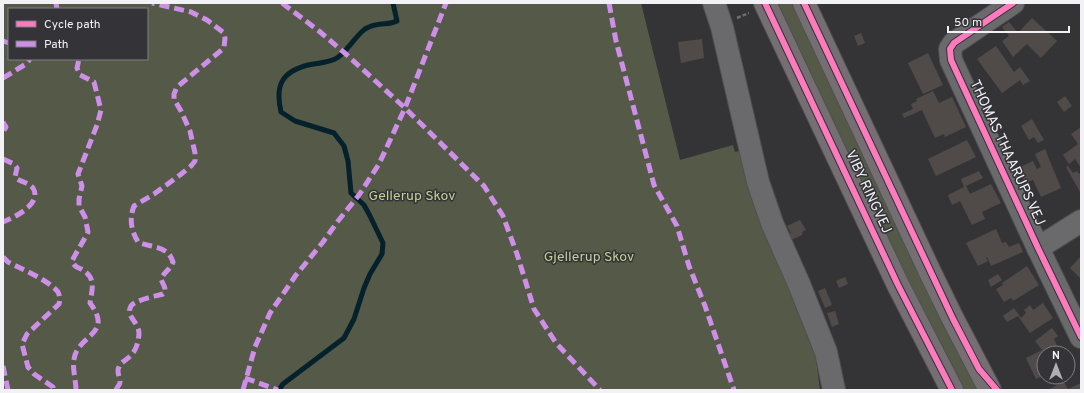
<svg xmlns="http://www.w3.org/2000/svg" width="1084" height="393" font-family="Overpass,sans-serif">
	<rect width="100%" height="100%" fill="#343437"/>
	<g fill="#555947" fill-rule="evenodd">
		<path d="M3 3H641L680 160 733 145 735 152 743 150 812 328 820 390H3ZM9 9H147V59H9Z"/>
		<path d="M778 3H792L908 249 978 390H964C896 264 839 132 778 3Z"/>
	</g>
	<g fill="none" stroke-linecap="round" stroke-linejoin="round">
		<path stroke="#05212b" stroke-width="5" d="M279 390 283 384 344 338 354 319 364 288 370 274 382 254 383 243 370 216 364 205 351 193 348 161 344 146 334 133 295 121 281 112C275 86 281 72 308 65 317 63 327 63 335 59 345 55 355 36 365 29 378 21 388 26 397 21L393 3"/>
	</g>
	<g fill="#504b49">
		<path d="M1032 18 1057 41 1041 58 1027 44 1013 57 1002 41 1009 36 1002 27 1009 22 1018 33Z"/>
		<path d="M861 33 865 43 858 46 854 36Z"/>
		<path d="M702 39 704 58 681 63 678 42Z"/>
		<path d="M996 46 1014 72 1020 67 1030 81 1023 85 1020 80 1002 93 977 59Z"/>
		<path d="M928 53 943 85 923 94 908 63Z"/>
		<path d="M933 91 939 103 952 97 966 127 945 137 944 134 935 138 922 110 904 118 902 114 913 109 911 104 917 101 916 99Z"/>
		<path d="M1065 96 1072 106 1064 112 1057 102Z"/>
		<path d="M1032 119 1044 140 1038 143 1034 137 1029 140 1021 126Z"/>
		<path d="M1081 127V168L1075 159 1069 164 1063 155 1078 144 1071 134Z"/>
		<path d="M967 140 976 157 936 176 928 159Z"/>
		<path d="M1045 149 1061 188 1041 197 1033 180 1025 183 1018 168 1033 161 1037 169 1041 167 1035 154Z"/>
		<path d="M1068 166 1073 173 1077 171 1079 174 1081 173 1080 192 1066 167Z"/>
		<path d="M979 171 983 178 966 186 970 194 991 184 1001 203 982 212 985 219 972 225 960 201 952 205 948 195 964 187 961 179Z"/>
		<path d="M800 220 806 230 803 231 802 235 789 241 786 235 791 233 787 226Z"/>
		<path d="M996 229 1002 243 1006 242 1009 247 1019 243 1023 252 991 266 987 257 986 258 988 261 978 266 966 243Z"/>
		<path d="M1081 256V279L1070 268Z"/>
		<path d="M1027 266 1039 285 1013 301 1011 298 1004 302 996 289 1003 285 1002 283Z"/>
		<path d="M998 274 1002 280 991 287 988 280Z"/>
		<path d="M845 277 848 284 839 288 836 281Z"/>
		<path d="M825 288 832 305 825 308 818 291Z"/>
		<path d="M1043 303 1053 318 1030 333 1018 316 1007 322 1003 316 1014 308 1021 318 1026 313 1024 310 1030 305 1033 310Z"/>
		<path d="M835 311 839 324 832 327 827 313Z"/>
		<path d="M1052 328 1058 336 1054 339 1060 353H1044V375L1036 379 1026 358 1042 350 1035 341Z"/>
		<path d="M1064 382 1068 389 1081 383V390H1047Z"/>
	</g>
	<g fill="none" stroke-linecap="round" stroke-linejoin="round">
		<g stroke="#505052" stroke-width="24">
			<g id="minor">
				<path d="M714 3 722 27 758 182 772 223 799 284 826 352 834 390"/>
				<path d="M1013 3 954 43 950 49 951 60 1038 248 1081 337"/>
				<path d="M1038 248 1081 221"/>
			</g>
		</g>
		<g stroke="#505052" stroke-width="24">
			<g id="major">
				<path d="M765 3 898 285 952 390"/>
				<path d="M804 3 930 272 953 319 990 390"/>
			</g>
		</g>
		<path stroke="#6d6d6e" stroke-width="2.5" stroke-dasharray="4 2" stroke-linecap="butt" d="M737 18 749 13"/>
		<use href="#minor" stroke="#6a6a6c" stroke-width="22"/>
		<use href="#major" stroke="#756e72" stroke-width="22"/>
		<g stroke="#ce8fe9" stroke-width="5" stroke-dasharray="10 5" stroke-linecap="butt">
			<path d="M56 3 57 9"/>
			<path d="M282 3 319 31 347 55 405 108 484 186 503 216 517 254 534 309 556 343 600 390"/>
			<path d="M609 3 616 41 654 185 677 226 689 266 705 306 734 390"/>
			<path d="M3 41 9 43"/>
			<path d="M3 78 26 64 30 59"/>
			<path d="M3 122 6 127 3 132"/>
			<path d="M3 159 14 164 17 168 15 177C19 182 29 182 33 188 43 204 13 218 3 222"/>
			<path d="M3 257 8 262C20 268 50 281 58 292 60 296 60 300 59 304L27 334 22 344 28 367 34 374 53 387V390"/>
			<path d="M3 366 8 390"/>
			<path d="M245 378 278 390"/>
			<path d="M76 390C76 381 72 367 74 359 78 334 114 335 90 303 92 289 97 278 81 269 76 267 74 266 72 261 77 251 83 242 88 232L85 217 79 206V199L82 186 78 174 97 125 101 110 94 82 80 75 77 68 79 59"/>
			<path d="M116 390C117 387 120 385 120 382 120 377 116 371 119 367 120 363 125 361 128 358 136 352 138 344 139 334 139 321 125 317 131 306 135 300 156 296 163 294 168 290 163 285 161 279 164 272 170 270 173 262 168 245 151 248 138 242 131 230 129 219 134 206L154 194 180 175 191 166 195 161V153L190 131 181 111 174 99V94L177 87 224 48 225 38 224 33 207 20 191 12 152 3"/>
			<path d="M243 390 255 347 270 313 296 275 323 242 338 221 359 195 379 164 405 108 446 3"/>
		</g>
		<g stroke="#333338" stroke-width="8">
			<g id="cycleway">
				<path d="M765 3 898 285 952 390"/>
				<path d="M804 3 953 319 979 369 997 390"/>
				<path d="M1013 3 954 43 950 49 951 60 1038 248 1081 337"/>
			</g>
		</g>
		<use href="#cycleway" stroke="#fd7abc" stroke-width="6"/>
	</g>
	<g text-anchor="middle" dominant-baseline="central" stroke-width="3" stroke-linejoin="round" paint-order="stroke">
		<g font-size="14" fill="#f2f2f6" stroke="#333338">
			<text transform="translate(1007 153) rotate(65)">THOMAS THAARUPS VEJ</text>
			<text transform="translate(868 192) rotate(65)">VIBY RINGVEJ</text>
		</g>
		<g font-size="14" fill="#c4d192" stroke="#333338">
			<text x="412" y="196">Gellerup Skov</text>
			<text x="589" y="257">Gjellerup Skov</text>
		</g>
	</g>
	<rect width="1084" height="393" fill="none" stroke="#f2f2f6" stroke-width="8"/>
	<rect x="8" y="8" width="140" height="52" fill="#333338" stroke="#7f7f84"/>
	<rect x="16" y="21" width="20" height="6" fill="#fd7abc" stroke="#7f7f84"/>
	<text x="44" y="28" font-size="12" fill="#f2f2f6">Cycle path</text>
	<rect x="16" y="41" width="20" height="6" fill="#ce8fe9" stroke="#7f7f84"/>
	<text x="44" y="48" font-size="12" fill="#f2f2f6">Path</text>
	<g transform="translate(1056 365)"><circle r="19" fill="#333338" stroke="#7f7f84"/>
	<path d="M0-3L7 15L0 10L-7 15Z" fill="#b0b0b3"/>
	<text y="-6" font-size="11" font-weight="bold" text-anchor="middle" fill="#f2f2f6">N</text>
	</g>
	<path d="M948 26v6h121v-6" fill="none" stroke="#f2f2f6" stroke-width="2"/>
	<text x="954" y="26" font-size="12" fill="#f2f2f6" stroke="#333338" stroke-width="3" paint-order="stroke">50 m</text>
</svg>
